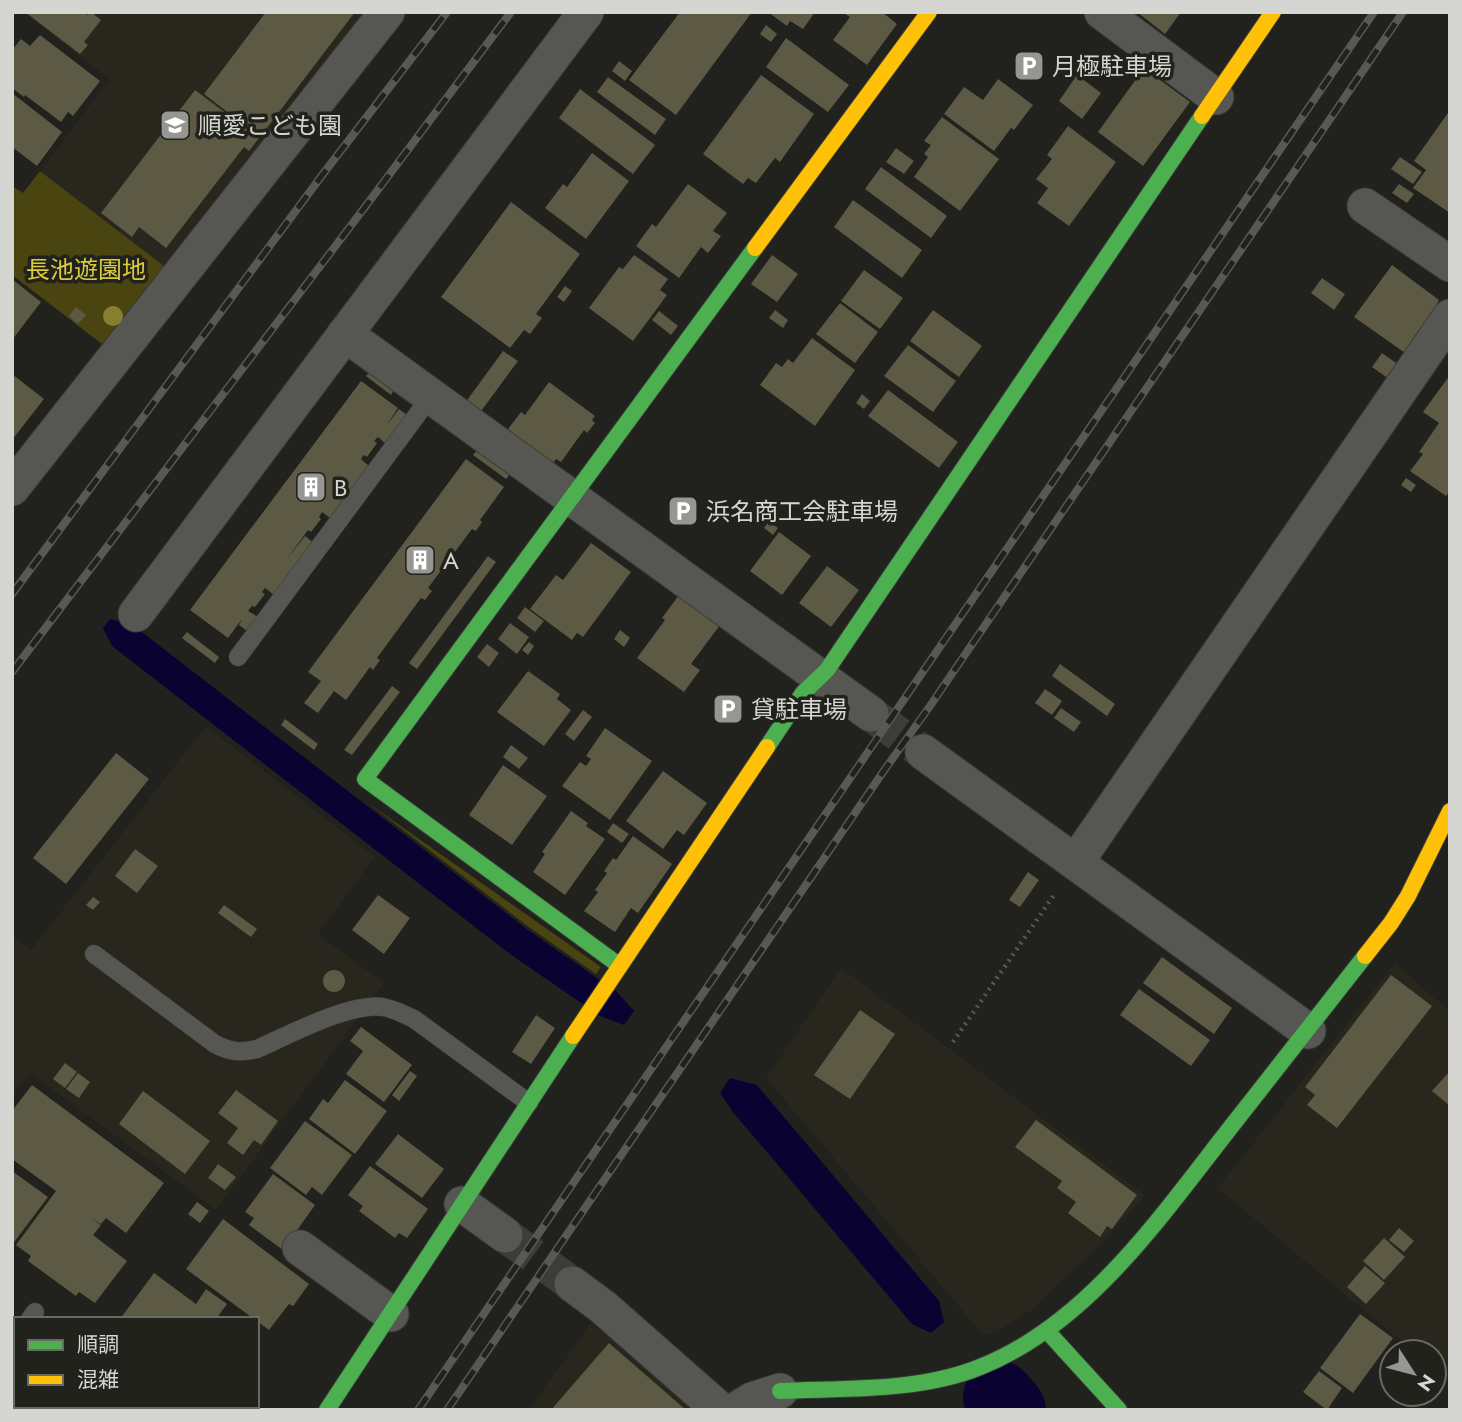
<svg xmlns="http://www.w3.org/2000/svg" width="1462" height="1422" font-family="Jost,'Noto Sans JP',sans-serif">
	<rect width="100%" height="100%" fill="#21211d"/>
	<g fill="#29271d">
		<path d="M23 12H364L164 266 40 171 110 79Z"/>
		<path d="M206 726 375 857 318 934 384 983 216 1210 30 1073 12 1096V937L31 950Z"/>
		<path d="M1395 963 1450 1012V1381L1434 1368V1352H1414L1218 1188Z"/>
		<path d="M841 968 1145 1195 1106 1239 1031 1310 1000 1330 984 1336 766 1078Z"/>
		<path d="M594 1319 698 1410H529Z"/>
	</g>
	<g fill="#4a4410">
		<path d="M40 171 164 266 102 344 12 275V186L23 193Z"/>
		<path d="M368 803 601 967 596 974 530 928Z"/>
	</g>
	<g fill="#0a0331">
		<path d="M110 619 130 623 528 930 617 992 634 1011 624 1025 600 1016 510 954 112 646 103 628Z"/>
		<path d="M730 1078 757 1085 939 1301 944 1322 931 1333 912 1324 733 1112 720 1093Z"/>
	</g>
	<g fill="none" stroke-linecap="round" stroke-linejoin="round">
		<path stroke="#0a0331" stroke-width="72" d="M999 1397 1010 1410"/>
	</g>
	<g fill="#5c5944">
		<path d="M25 12H84L87 15 91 12 101 20 84 42 88 45 80 54Z"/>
		<path d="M266 12H355L260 137 204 94Z"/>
		<path d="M680 12H752L676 115 629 80Z"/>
		<path d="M768 12H815L803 29 790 21 787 26Z"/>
		<path d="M847 12H882L897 24 867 65 833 40 850 17 845 14Z"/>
		<path d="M1137 12H1181L1165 34Z"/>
		<path d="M766 25 777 34 771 42 760 34Z"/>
		<path d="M40 35 100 81 73 116 68 112 61 122 25 95 24 97 12 88V50L21 39 30 46Z"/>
		<path d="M786 38 849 85 828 112 766 67Z"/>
		<path d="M619 61 632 71 625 81 612 71Z"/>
		<path d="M1144 68 1190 102 1143 166 1098 132Z"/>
		<path d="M761 75 814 114 780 162 775 158 756 183 748 178 743 184 703 154Z"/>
		<path d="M1077 75 1101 93 1082 119 1059 101Z"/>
		<path d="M608 77 666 119 655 135 597 92Z"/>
		<path d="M998 79 1033 105 1014 130 1011 128 994 151 944 114 964 87 983 100Z"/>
		<path d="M580 89 655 145 633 174 559 118Z"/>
		<path d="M195 90 259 138 249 151 244 147 166 248 139 227 132 237 101 213Z"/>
		<path d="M12 93 62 132 37 166 12 147Z"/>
		<path d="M1450 110V213L1413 188 1426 170 1414 161Z"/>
		<path d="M942 117 999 159 960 211 914 177 928 157 924 154 931 145 924 141Z"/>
		<path d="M1068 126 1116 162 1069 226 1037 203 1048 188 1036 179 1052 159 1047 155Z"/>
		<path d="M896 148 914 161 904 174 886 162Z"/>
		<path d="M592 153 629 181 586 239 545 208 563 184 567 187Z"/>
		<path d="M1400 157 1422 172 1413 184 1391 169Z"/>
		<path d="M881 167 947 216 931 238 865 189Z"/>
		<path d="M688 184 727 213 713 231 721 236 708 253 701 247 679 278 636 246 652 224 656 227Z"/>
		<path d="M1399 184 1414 194 1407 203 1392 193Z"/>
		<path d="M853 200 922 250 902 278 834 227Z"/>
		<path d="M511 202 580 254 536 314 542 318 530 334 524 330 510 348 441 297Z"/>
		<path d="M634 255 668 279 660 290 667 295 633 341 589 308 619 267 623 269Z"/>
		<path d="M772 255 798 274 777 302 751 284Z"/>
		<path d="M1392 265 1439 300 1437 304 1442 307 1408 355 1354 317Z"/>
		<path d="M864 270 903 298 880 329 841 301Z"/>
		<path d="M1322 278 1345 294 1334 310 1311 293Z"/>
		<path d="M12 279 41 302 12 340Z"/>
		<path d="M565 286 572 291 564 302 557 297Z"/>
		<path d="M840 303 878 332 855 363 816 334Z"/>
		<path d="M76 307 86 315 78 324 69 316Z"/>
		<path d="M775 310 788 320 783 328 769 318Z"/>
		<path d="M933 310 982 346 959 377 910 341Z"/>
		<path d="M659 311 678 326 671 335 652 320Z"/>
		<path d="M812 338 855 370 815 426 760 385 776 363 782 367 788 359 793 363Z"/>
		<path d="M908 345 956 381 933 412 884 376Z"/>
		<path d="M503 351 518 361 479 414 465 403Z"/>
		<path d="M1382 353 1399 365 1389 379 1372 367Z"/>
		<path d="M371 370 395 388 391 395 366 376Z"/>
		<path d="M12 374 44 399 12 440Z"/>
		<path d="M1450 375V491L1446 496 1410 471 1423 454 1419 452 1439 423 1423 412Z"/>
		<path d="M361 381 398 408 386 426 399 409 407 415 386 444 378 437 374 441 377 443 367 457 364 455 361 459 369 466 330 518 322 512 319 517 321 519 311 532 308 530 287 559 305 536 313 542 274 595 265 588 262 592 265 594 255 607 252 606 248 611 258 617 247 631 239 625 242 619 228 638 190 610Z"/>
		<path d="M549 382 595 416 592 420 595 423 587 433 584 430 561 462 556 459 550 467 505 433 521 412 525 415Z"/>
		<path d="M888 390 958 442 939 468 868 416Z"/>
		<path d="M862 394 870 401 864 409 856 403Z"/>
		<path d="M478 449 511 473 506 479 473 455Z"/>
		<path d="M466 459 504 487 480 520 482 522 476 531 472 529 428 588 432 591 425 600 421 598 377 658 380 660 373 670 370 667 346 700 334 691 318 713 304 703 321 681 308 672Z"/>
		<path d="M1406 478 1416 485 1411 492 1401 485Z"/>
		<path d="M769 521 778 528 773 535 764 528Z"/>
		<path d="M779 532 811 556 782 595 750 571Z"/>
		<path d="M591 543 631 572 583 637 577 633 572 640 530 609 556 575 563 580Z"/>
		<path d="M488 556 496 562 417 669 409 663Z"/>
		<path d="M827 566 859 590 831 627 799 603Z"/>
		<path d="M679 595 720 625 691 664 700 670 684 692 637 658 665 620 662 618Z"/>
		<path d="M525 607 544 621 535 632 517 618Z"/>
		<path d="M510 623 529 637 517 654 498 639Z"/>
		<path d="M620 630 630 638 624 647 614 639Z"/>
		<path d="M187 632 219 657 215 663 182 638Z"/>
		<path d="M529 642 534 646 528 655 522 650Z"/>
		<path d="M487 644 499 653 489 667 477 657Z"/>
		<path d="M1060 664 1115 704 1107 716 1052 676Z"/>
		<path d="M528 671 560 694 557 699 571 710 544 746 497 712Z"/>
		<path d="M392 686 400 692 352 755 344 750Z"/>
		<path d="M1045 689 1062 701 1052 715 1035 703Z"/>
		<path d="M1061 708 1081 722 1074 732 1054 718Z"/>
		<path d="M583 710 592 717 574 741 565 734Z"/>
		<path d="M285 719 318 744 314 750 281 725Z"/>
		<path d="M605 728 652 761 610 820 562 786 580 762 586 766 591 759 586 756Z"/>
		<path d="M511 745 528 758 519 769 503 757Z"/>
		<path d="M116 753 149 779 66 884 33 858Z"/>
		<path d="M503 765 547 796 512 845 469 815Z"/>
		<path d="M663 771 707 803 684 835 677 830 663 849 626 821Z"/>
		<path d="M571 811 588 823 586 826 605 839 565 895 533 872 545 854 542 852Z"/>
		<path d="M613 823 629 834 622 843 607 832Z"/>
		<path d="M633 836 672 864 638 913 631 908 615 932 584 911 598 892 595 890 607 873 604 871 613 858 616 860Z"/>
		<path d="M135 849 158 866 137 893 115 876Z"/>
		<path d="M1028 872 1039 880 1020 907 1009 900Z"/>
		<path d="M378 895 410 918 384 954 352 930Z"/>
		<path d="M93 897 100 902 93 910 86 905Z"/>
		<path d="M224 905 257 929 251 937 218 913Z"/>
		<path d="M1162 957 1232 1008 1214 1034 1143 983Z"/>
		<circle cx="334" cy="981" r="11"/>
		<path d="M1391 975 1432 1006 1337 1128 1307 1105 1315 1095 1305 1087Z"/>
		<path d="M1139 989 1210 1040 1191 1066 1120 1015Z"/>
		<path d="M860 1010 895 1034 850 1099 814 1075Z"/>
		<path d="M536 1015 555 1028 531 1064 512 1052Z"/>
		<path d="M361 1027 412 1065 384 1102 346 1074 363 1051 350 1041Z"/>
		<path d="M65 1063 77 1072 65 1088 53 1079Z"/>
		<path d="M410 1071 417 1076 399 1101 392 1095Z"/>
		<path d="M1450 1071V1106L1432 1091Z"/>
		<path d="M78 1073 90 1082 79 1098 66 1089Z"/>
		<path d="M345 1080 387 1111 355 1154 309 1119 323 1099 328 1103Z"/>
		<path d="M32 1085 164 1183 126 1233 106 1218 101 1224 92 1219 101 1225 93 1235 127 1261 95 1303 79 1292 76 1296 28 1261 31 1256 16 1245 56 1191 12 1159V1111Z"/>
		<path d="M236 1090 278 1121 261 1145 254 1140 243 1155 227 1143 238 1128 218 1113Z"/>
		<path d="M143 1091 210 1141 185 1174 119 1124Z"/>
		<path d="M1036 1120 1137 1195 1112 1229 1107 1226 1100 1237 1068 1213 1076 1202 1057 1188 1062 1181 1015 1147Z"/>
		<path d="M305 1121 352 1155 322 1195 312 1187 306 1195 270 1168Z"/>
		<path d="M398 1134 444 1169 422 1198 375 1164Z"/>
		<path d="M218 1164 236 1177 225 1190 208 1178Z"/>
		<path d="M370 1166 428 1209 407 1238 399 1233 395 1238 359 1211 363 1206 348 1195Z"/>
		<path d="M12 1171 48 1197 12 1245Z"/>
		<path d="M273 1174 315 1205 283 1250 249 1225 254 1218 245 1212Z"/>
		<path d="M197 1202 209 1211 200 1223 188 1214Z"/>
		<path d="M223 1219 309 1284 293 1306 289 1304 269 1330 257 1321V1319H254L186 1269Z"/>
		<path d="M1399 1228 1414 1241 1404 1252 1389 1240Z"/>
		<path d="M1384 1238 1405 1257 1384 1280 1363 1261Z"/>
		<path d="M1365 1266 1385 1283 1366 1304 1347 1287Z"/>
		<path d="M154 1273 196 1304 206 1289 227 1304 216 1319H120Z"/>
		<path d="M1360 1314 1393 1338 1353 1393 1320 1368Z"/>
		<path d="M609 1343 686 1410H551Z"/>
		<path d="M1319 1371 1342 1388 1327 1410 1303 1392Z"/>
	</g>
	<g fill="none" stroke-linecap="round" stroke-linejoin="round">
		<g stroke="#3c3c38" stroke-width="35" stroke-dasharray="35 18" stroke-linecap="butt">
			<path d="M871 714 923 752"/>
			<path d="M505 1235 572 1284"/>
		</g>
		<g stroke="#3b3b37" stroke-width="19">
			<g id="lane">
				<path d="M238 657 431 396"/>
				<path d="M94 954 215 1044C230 1052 241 1053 257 1049 289 1035 350 1002 383 1007 394 1009 404 1014 414 1019L529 1103"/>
				<path d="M30 1319 35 1312"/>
				<path d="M12 1344 16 1339"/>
			</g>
		</g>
		<g stroke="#3b3b37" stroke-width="37">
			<g id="street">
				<path d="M1102 12 1216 97"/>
				<path d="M1365 206 1450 264"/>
				<path d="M345 334 871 714"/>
				<path d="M12 488 387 12"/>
				<path d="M136 614 586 12"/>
				<path d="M923 752 1308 1031"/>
				<path d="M1076 862 1450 317"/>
				<path d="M462 1204 505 1235"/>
				<path d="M300 1248 391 1314"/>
				<path d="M572 1284 603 1307 720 1410"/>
				<path d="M736 1410 752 1400 780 1391"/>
			</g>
		</g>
		<g stroke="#3b3b37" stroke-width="18">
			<g id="fast">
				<path d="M767 747 803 693 827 670 1202 116"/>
				<path d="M620 966 365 779 755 248"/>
				<path d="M1047 1331 1119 1410"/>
				<path d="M780 1391C844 1388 919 1392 980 1367 1086 1325 1159 1219 1227 1132 1273 1074 1319 1015 1365 956"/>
				<path d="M327 1410 573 1036"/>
			</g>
		</g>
		<g stroke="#3b3b37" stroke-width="18">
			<g id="slow">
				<path d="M1202 116 1273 12"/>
				<path d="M755 248 929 12"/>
				<path d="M1365 956 1391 923 1408 896 1450 811"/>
				<path d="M573 1036 767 747"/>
			</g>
		</g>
		<path stroke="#595956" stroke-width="4.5" stroke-dasharray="2 5" stroke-linecap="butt" d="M953 1042 1056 892"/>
		<use href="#lane" stroke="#565653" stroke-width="18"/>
		<use href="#street" stroke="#565653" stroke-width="35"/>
		<use href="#fast" stroke="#4caf50" stroke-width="16"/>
		<use href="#slow" stroke="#ffc107" stroke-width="16"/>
		<g stroke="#585854" stroke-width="8">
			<g id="rail">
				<path d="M12 594 323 174 447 12"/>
				<path d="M12 672 365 207 511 12"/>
				<path d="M418 1410 1374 12"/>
				<path d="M447 1410 883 772 930 706 1403 12"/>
			</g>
		</g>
		<use href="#rail" stroke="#22221c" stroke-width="5" stroke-dasharray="16" stroke-linecap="butt"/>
	</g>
	<circle fill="#887e2f" cx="113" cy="316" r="10"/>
	<defs>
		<g id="parking-square" transform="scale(1.575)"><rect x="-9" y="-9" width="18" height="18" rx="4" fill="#969692" stroke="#22221c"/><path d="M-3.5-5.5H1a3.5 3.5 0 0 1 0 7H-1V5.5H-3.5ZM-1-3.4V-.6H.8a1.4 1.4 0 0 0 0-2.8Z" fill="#fff"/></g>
		<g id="school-square" transform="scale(1.575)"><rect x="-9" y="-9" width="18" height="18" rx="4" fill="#969692" stroke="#22221c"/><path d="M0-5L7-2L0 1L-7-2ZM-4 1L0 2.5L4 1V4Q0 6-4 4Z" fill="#fff"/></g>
		<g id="building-square" transform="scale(1.575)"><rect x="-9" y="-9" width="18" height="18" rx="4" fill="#969692" stroke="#22221c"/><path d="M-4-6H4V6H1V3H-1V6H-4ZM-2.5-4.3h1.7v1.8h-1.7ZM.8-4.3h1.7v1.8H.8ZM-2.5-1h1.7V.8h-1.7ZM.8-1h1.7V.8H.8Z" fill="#fff"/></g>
	</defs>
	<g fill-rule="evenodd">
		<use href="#parking-square" x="1029" y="66"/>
		<use href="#school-square" x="175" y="125"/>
		<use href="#building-square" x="311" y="487"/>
		<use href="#parking-square" x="683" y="511"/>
		<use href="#building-square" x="420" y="560"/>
		<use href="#parking-square" x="728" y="709"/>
	</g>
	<g text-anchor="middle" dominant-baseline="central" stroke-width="7" stroke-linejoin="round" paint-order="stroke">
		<g font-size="24" fill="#d5d5d1" stroke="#22221c" text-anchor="start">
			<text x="1052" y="66">月極駐車場</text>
			<text x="198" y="125">順愛こども園</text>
			<text x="334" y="487">B</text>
			<text x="706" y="511">浜名商工会駐車場</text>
			<text x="443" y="560">A</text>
			<text x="751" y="709">貸駐車場</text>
		</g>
		<g font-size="24" fill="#dcca3d" stroke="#22221c">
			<text x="86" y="269">長池遊園地</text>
		</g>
	</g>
	<rect width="1462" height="1422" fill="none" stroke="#d5d5d1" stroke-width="28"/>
	<rect x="14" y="1317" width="245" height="91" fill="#22221c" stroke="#6a6a64" stroke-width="2"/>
	<rect x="28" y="1340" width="35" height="10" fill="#4caf50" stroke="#6a6a64" stroke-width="2"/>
	<text x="77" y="1352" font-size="21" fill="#d5d5d1">順調</text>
	<rect x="28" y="1375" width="35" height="10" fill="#ffc107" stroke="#6a6a64" stroke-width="2"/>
	<text x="77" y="1387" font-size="21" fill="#d5d5d1">混雑</text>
	<g transform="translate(1413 1373) rotate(126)"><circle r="33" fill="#22221c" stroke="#6a6a64" stroke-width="2"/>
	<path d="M0-5L12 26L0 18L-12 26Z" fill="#969692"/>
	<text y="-10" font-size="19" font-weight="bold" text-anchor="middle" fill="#d5d5d1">N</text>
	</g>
</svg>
